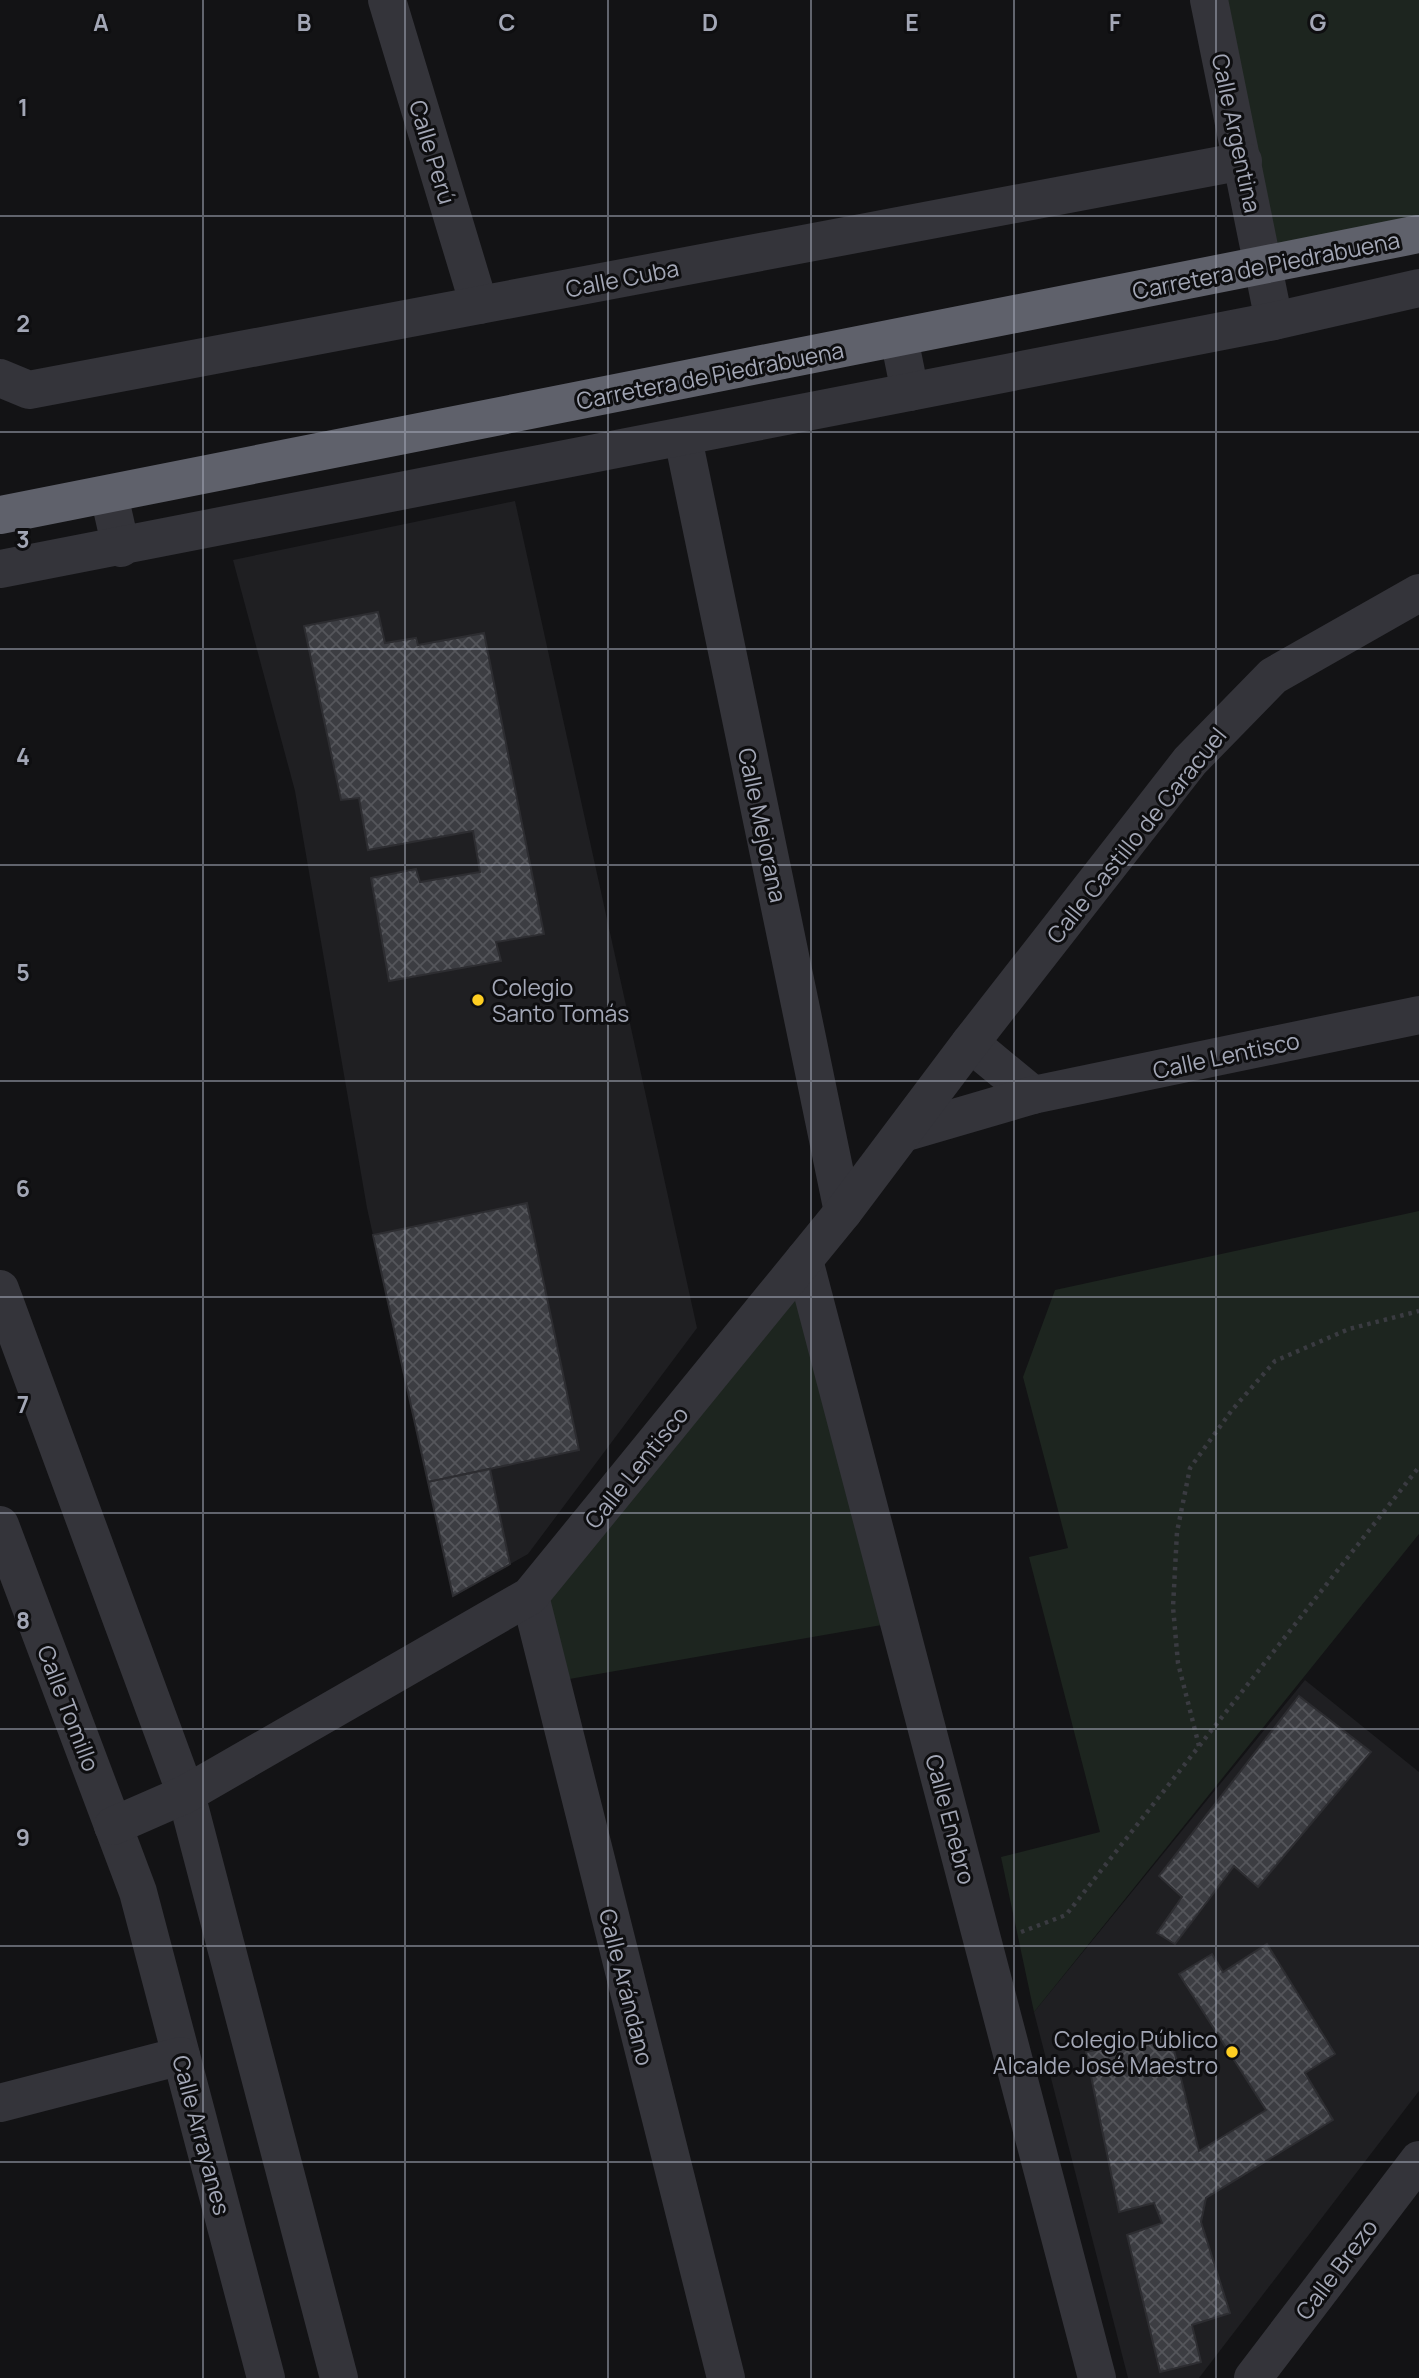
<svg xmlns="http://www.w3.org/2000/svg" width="1419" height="2378" font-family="Manrope,sans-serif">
	<defs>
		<pattern id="building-cross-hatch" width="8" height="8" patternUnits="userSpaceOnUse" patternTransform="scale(1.75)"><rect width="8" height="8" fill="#3c3d42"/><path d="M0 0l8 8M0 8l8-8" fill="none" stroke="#55565b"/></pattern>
	</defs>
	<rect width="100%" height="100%" fill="#131315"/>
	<g fill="#1f1f22">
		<path d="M515 501 697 1328 528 1554 453 1596 367 1208 295 791 233 560Z"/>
		<path d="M1305 1680 1419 1772V2091L1199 2378H1128L1034 2012Z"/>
	</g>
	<g fill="#1d251f">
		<path d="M1208 0H1419V228L1264 267Z"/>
		<path d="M1419 1211V1534L1034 2012 1001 1857 1100 1832 1029 1557 1068 1548 1023 1377 1055 1290Z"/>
		<path d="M804 1260 899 1622 552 1682 530 1596Z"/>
	</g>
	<g fill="url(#building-cross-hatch)" stroke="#2d2d31" stroke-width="2">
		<path d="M378 612 385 643 416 638 418 645 484 633 544 934 496 942 501 961 389 981 371 878 416 869 420 882 480 872 473 831 368 850 359 798 341 800 304 626Z"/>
		<path d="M527 1203 579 1450 428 1482 373 1235Z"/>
		<path d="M490 1469 510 1564 453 1596 428 1482Z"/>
		<path d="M1299 1696 1371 1752 1258 1887 1234 1866 1175 1944 1157 1933 1182 1897 1159 1876Z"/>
		<path d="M1267 1944 1335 2054 1305 2073 1333 2120 1206 2198 1201 2222 1230 2313 1192 2325 1201 2362 1160 2372 1127 2235 1162 2223 1154 2203 1119 2212 1086 2052 1170 2034 1199 2151 1266 2110 1179 1974 1212 1954 1223 1972Z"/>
	</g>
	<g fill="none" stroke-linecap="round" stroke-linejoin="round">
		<g stroke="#3a3b41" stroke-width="4.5" stroke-dasharray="3.5 5" stroke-linecap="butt">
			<path d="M1199 1746 1178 1663 1173 1607 1177 1532 1190 1468 1232 1410 1275 1361 1349 1329 1419 1311"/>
			<path d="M1021 1932 1066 1915 1419 1467"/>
		</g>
		<g stroke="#34343a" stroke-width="38">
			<path d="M387 0 479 305"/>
			<path d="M1209 0 1274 321"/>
			<path d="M899 338 910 392"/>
			<path d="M0 378 29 390 1243 161"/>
			<path d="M683 438 843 1212"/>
			<path d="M109 495 121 548"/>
			<path d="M0 569 1274 321 1419 288"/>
			<path d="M970 1043 1033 1095"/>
			<path d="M903 1133 1033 1095 1419 1015"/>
			<path d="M804 1260 1097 2378"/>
			<path d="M0 1289 186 1794 339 2378"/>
			<path d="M0 1525 138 1892 266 2378"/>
			<path d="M530 1596 726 2378"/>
			<path d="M113 1826 186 1794 530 1596 843 1212 970 1043 1190 761 1273 676 1419 593"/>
			<path d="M0 2103 181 2056"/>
			<path d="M1253 2378 1419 2160"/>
		</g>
		<path stroke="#5f616b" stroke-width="38" d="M0 515 1419 234"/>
	</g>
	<path fill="none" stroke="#a3a7b6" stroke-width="2" stroke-opacity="0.55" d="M203 0V2378M405 0V2378M608 0V2378M811 0V2378M1014 0V2378M1216 0V2378M0 216H1419M0 432H1419M0 649H1419M0 865H1419M0 1081H1419M0 1297H1419M0 1513H1419M0 1729H1419M0 1946H1419M0 2162H1419"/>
	<g fill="#fece22" stroke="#0e0e10" stroke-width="2.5">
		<circle cx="478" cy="1000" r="7"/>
		<circle cx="1232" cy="2052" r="7"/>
	</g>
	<g text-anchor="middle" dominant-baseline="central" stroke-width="6" stroke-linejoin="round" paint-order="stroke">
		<g font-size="23" fill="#a3a7b6" stroke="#0e0e10">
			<text transform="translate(1237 133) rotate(78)">Calle Argentina</text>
			<text transform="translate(433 152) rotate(73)">Calle Perú</text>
			<text transform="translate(1266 265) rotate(-11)">Carretera de Piedrabuena</text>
			<text transform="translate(622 278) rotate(-11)">Calle Cuba</text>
			<text transform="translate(710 375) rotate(-11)">Carretera de Piedrabuena</text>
			<text transform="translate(763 825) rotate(78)">Calle Mejorana</text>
			<text transform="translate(1136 835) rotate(-51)">Calle Castillo de Caracuel</text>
			<text transform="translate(1226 1055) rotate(-12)">Calle Lentisco</text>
			<text transform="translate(636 1467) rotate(-51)">Calle Lentisco</text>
			<text transform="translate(69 1708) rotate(69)">Calle Tomillo</text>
			<text transform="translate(951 1819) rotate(75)">Calle Enebro</text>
			<text transform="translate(627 1987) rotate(76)">Calle Arándano</text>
			<text transform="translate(202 2135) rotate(75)">Calle Arrayanes</text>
			<text transform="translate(1336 2269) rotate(-53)">Calle Brezo</text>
		</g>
		<g font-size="23" fill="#a3a7b6" stroke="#0e0e10" text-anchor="start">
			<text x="492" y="987">Colegio<tspan x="492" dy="26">Santo Tomás</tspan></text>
			<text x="1218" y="2039" text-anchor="end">Colegio Público<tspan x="1218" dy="26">Alcalde José Maestro</tspan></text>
		</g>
	</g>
	<g font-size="23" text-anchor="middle" font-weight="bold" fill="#a3a7b6" stroke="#0e0e10" stroke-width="6" stroke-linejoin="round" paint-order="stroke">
		<text x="101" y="31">A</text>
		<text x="304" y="31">B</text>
		<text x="507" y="31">C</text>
		<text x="710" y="31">D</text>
		<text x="912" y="31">E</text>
		<text x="1115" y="31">F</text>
		<text x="1318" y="31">G</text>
		<text x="23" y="116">1</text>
		<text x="23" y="332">2</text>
		<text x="23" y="548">3</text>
		<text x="23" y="765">4</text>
		<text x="23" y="981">5</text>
		<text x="23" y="1197">6</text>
		<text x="23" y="1413">7</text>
		<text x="23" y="1629">8</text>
		<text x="23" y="1846">9</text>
	</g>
</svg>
